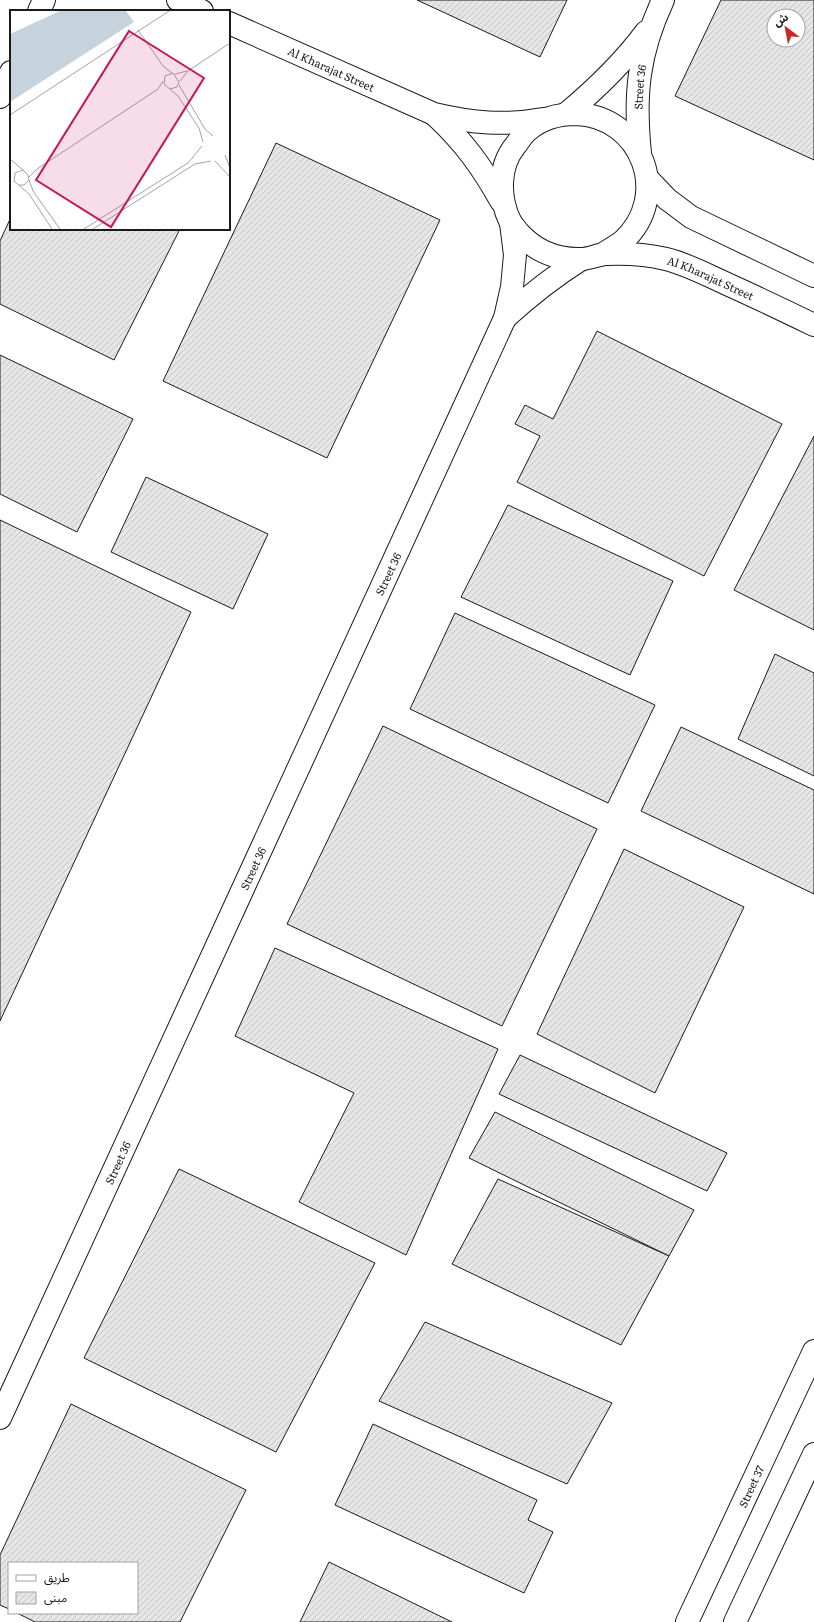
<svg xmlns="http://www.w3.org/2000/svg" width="814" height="1622" font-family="Literata,'Noto Sans Arabic',serif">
	<defs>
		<pattern id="building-hatch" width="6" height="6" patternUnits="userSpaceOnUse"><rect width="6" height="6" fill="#e6e6e6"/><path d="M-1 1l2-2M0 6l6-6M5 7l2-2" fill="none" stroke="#c5c5c5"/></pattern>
	</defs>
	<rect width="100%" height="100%" fill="#fff"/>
	<g fill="url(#building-hatch)" stroke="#1a1a1a" fill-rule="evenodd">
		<path d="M417 0H567L540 57Z"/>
		<path d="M721 0H814V160L675 96ZM774 16H798V40H774Z"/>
		<path d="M276 143 440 220 327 458 163 381Z"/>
		<path d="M11 217V229H180L114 360 0 304V241Z"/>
		<path d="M597 331 782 424 704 576 517 482 540 436 515 424 525 405 553 419Z"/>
		<path d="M0 355 133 419 77 532 0 494Z"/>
		<path d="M814 436V630L734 590Z"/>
		<path d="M146 477 268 534 233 609 111 552Z"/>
		<path d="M508 505 673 581 630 675 461 597Z"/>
		<path d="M0 520 191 612 0 1021Z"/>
		<path d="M455 613 655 705 608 803 410 709Z"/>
		<path d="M775 654 814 673V776L738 739Z"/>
		<path d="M383 726 597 829 502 1026 287 924Z"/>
		<path d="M681 727 814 790V894L641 811Z"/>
		<path d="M624 849 744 907 655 1093 537 1034Z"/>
		<path d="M275 948 498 1049 406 1255 299 1202 354 1093 235 1036Z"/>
		<path d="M520 1055 727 1153 707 1191 499 1094Z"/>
		<path d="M495 1112 694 1210 669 1256 469 1158Z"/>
		<path d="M179 1169 375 1263 276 1452 84 1358Z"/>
		<path d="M498 1179 669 1256 621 1345 452 1264Z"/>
		<path d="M425 1322 612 1403 567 1484 379 1401Z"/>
		<path d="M71 1404 246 1490 180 1622H35L17 1613H137V1563H9V1609L0 1605V1555Z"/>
		<path d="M373 1424 537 1500 528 1520 553 1532 524 1593 335 1505Z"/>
		<path d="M329 1562 452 1622H300Z"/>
	</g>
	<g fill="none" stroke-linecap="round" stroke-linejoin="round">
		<g stroke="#1a1a1a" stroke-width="24">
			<g id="street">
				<path d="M178 0 202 11"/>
				<path d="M39 11 44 0"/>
				<path id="s1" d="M229 23 434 114C472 123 504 126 543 119"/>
				<path d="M0 97 11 72"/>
				<path d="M566 114C596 89 623 63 646 32"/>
				<path d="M435 115C464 142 482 167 501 201"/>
				<path id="s2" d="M640 153C634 95 638 54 663 0"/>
				<path d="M647 178 667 199 691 217 814 276"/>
				<path id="s3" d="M603 254C609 250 617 246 623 241 672 196 642 116 576 114 559 114 541 119 528 130 523 134 519 141 515 146 498 167 499 198 510 221 512 225 515 228 518 232 534 250 553 259 578 259 587 260 596 255 605 254 626 253 646 254 666 259 687 264 707 275 727 284 756 297 785 311 814 325"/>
				<path d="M505 318C529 296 553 277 580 260"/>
				<path id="s4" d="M0 1418 505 318 512 287 515 255 511 223"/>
				<path id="s5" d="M687 1622 814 1351"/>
				<path d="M735 1622 814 1454"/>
			</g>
		</g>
		<use href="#street" stroke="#fff" stroke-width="22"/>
	</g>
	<g text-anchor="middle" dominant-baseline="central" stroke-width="3" stroke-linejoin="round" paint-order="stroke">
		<g font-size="11" fill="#1a1a1a" stroke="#fff">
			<text stroke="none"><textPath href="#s1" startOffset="112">Al Kharajat Street</textPath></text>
			<text stroke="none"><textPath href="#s2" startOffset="66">Street 36</textPath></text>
			<text stroke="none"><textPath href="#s3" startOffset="568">Al Kharajat Street</textPath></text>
			<text stroke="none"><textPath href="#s4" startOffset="929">Street 36</textPath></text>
			<text stroke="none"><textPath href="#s4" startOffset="605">Street 36</textPath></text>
			<text stroke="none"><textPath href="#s4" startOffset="281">Street 36</textPath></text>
			<text stroke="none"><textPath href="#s5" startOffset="150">Street 37</textPath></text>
		</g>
	</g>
	<g transform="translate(10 10)">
		<rect width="220" height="220" fill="#fff"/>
		<path d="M50 1H116L124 12 0 92V24Z" fill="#c6d2dc"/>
		<path fill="none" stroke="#a3a3a3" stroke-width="1" d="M128 20 153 56 162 63M165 64 177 61M170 71 178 61 220 33M169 75 195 119 203 126M160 79 167 77 169 72 163 63 155 66 154 74 168 86 189 118 193 132M0 105 159 1M215 145 220 158M0 149 13 160M205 151 220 167M19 167 27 159 148 79 153 71M19 170 23 181 50 219M9 175H14L19 170 18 165 13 160 5 163 4 171 19 184 42 219M74 219 178 153 192 136M83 219 185 154 201 151"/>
		<path fill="#c2185b" fill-opacity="0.15" stroke="#c2185b" stroke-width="2" d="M119 21 194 68 101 217 26 170Z"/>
		<rect width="220" height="220" fill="none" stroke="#1a1a1a" stroke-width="2"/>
	</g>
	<rect x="8" y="1562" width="130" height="52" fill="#ffffff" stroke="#a3a3a3"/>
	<rect x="16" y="1575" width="20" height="6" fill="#ffffff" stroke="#a3a3a3"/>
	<text x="44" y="1582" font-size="12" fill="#1a1a1a">طريق</text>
	<rect x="16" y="1592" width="20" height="12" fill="url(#building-hatch)" stroke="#a3a3a3"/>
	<text x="44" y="1602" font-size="12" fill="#1a1a1a">مبنى</text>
	<g transform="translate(786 28) rotate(328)"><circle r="19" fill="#ffffff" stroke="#a3a3a3"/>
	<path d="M0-3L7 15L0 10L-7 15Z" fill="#c62828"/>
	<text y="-6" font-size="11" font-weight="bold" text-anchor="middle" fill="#1a1a1a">ش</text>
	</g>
</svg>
